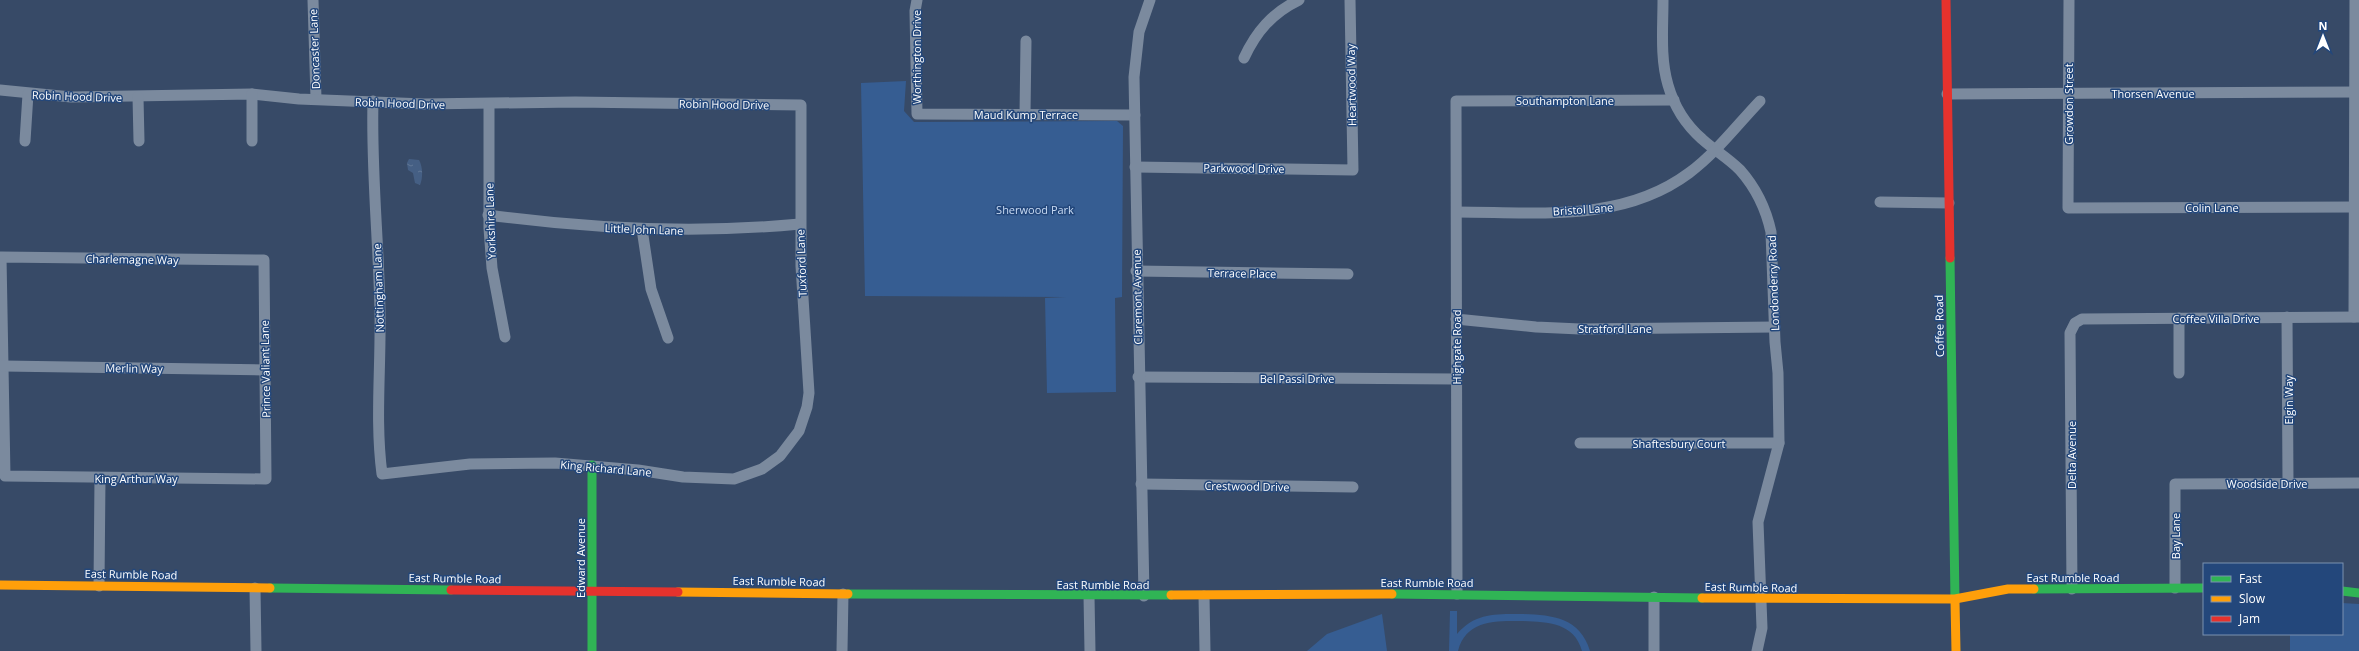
<svg xmlns="http://www.w3.org/2000/svg" width="2359" height="651" font-family="'Open Sans',sans-serif">
	<defs>
		<pattern id="water-ripples" width="26" height="14" patternUnits="userSpaceOnUse"><rect width="26" height="14" fill="#455f84"/><path d="M2 4q2-2 4 0t4 0M15 11q2-2 4 0t4 0" fill="none" stroke="#617796"/></pattern>
	</defs>
	<rect width="100%" height="100%" fill="#374a67"/>
	<g fill="#365d92">
		<path d="M906 81 904 111 914 122 1117 121 1123 126 1122 297 1115 298 1116 392 1047 393 1045 298 1066 297 865 296 861 83Z"/>
		<path d="M2342 603 2359 604V651H2290V634H2342Z"/>
		<path d="M1450 611H1457V634C1475 613 1495 614 1521 614 1551 615 1580 617 1590 651H1582C1574 622 1546 622 1521 621 1495 621 1466 620 1458 651H1449Z"/>
		<path d="M1382 614 1387 651H1307L1327 634Z"/>
	</g>
	<path fill="url(#water-ripples)" d="M409 159 419 160C423 167 423 178 420 185L415 183 413 173 408 170 407 163Z"/>
	<g fill="none" stroke-linecap="round" stroke-linejoin="round">
		<g stroke="#7b8a9e" stroke-width="11">
			<path d="M313 0 316 98"/>
			<path d="M917 0 915 11 917 114 1135 115"/>
			<path d="M1663 0C1663 28 1660 58 1668 85 1674 106 1686 125 1702 139 1714 150 1728 158 1740 170 1756 188 1766 209 1771 232L1775 342 1778 373 1779 443 1758 522 1762 628 1757 651"/>
			<path d="M2069 0 2068 208 2355 207"/>
			<path d="M1244 58C1256 32 1272 13 1299 0"/>
			<path d="M0 90 71 97 252 94 299 99 424 104 575 102 801 105V266L809 393 807 407 799 431 780 456 762 469 734 479 683 477 638 470 555 463 470 464 382 474C375 421 381 368 380 314 379 243 371 172 373 101"/>
			<path d="M252 94V141"/>
			<path d="M1947 94 2359 92"/>
			<path d="M138 97 139 141"/>
			<path d="M489 104V228L492 268 505 337"/>
			<path d="M1025 114 1026 41"/>
			<path d="M25 141 28 94"/>
			<path d="M1135 167 1353 170 1350 0"/>
			<path d="M1880 202 1949 203"/>
			<path d="M1457 212C1537 212 1622 223 1689 173 1716 153 1737 125 1760 101"/>
			<path d="M488 215C592 229 695 234 800 224"/>
			<path d="M642 229 651 289 668 338"/>
			<path d="M1 257 264 260 266 479 5 476Z"/>
			<path d="M1136 271 1348 274"/>
			<path d="M2287 317 2288 483"/>
			<path d="M2354 317 2355 0"/>
			<path d="M2179 318V373"/>
			<path d="M1456 319 1536 327 1580 329 1775 327"/>
			<path d="M3 366 265 370"/>
			<path d="M1138 377 1456 379"/>
			<path d="M1580 443H1779"/>
			<path d="M1141 484 1353 487"/>
			<path d="M99 586 100 478"/>
			<path d="M255 588 256 651"/>
			<path d="M2175 588V484L2359 483"/>
			<path d="M2072 589 2070 333 2075 323 2082 319 2359 317"/>
			<path d="M1457 594 1456 101 1674 100"/>
			<path d="M1089 596 1090 651"/>
			<path d="M1144 596 1134 77 1139 32 1150 0"/>
			<path d="M1204 596 1205 651"/>
			<path d="M1654 597V651"/>
			<path d="M842 651 843 594"/>
		</g>
		<g stroke="#30b455" stroke-width="9">
			<path d="M1950 258 1955 601"/>
			<path d="M592 465V651"/>
			<path d="M270 588 451 590"/>
			<path d="M2034 589 2204 588"/>
			<path d="M2342 591 2359 593"/>
			<path d="M848 594 1171 595"/>
			<path d="M1392 594 1702 598"/>
		</g>
		<g stroke="#ff9f0a" stroke-width="9">
			<path d="M0 585 270 588"/>
			<path d="M678 592 848 594"/>
			<path d="M1171 595 1392 594"/>
			<path d="M1702 598 1955 599 2008 589H2034"/>
			<path d="M1955 601 1956 651"/>
		</g>
		<g stroke="#e5322d" stroke-width="9">
			<path d="M1946 0 1950 258"/>
			<path d="M451 590 678 592"/>
		</g>
	</g>
	<g text-anchor="middle" dominant-baseline="central" stroke-width="3" stroke-linejoin="round" paint-order="stroke">
		<g font-size="11" fill="#fff" stroke="#23477b">
			<text transform="translate(314 49) rotate(-92)">Doncaster Lane</text>
			<text transform="translate(916 57) rotate(-90)">Worthington Drive</text>
			<text transform="translate(1351 85) rotate(-91)">Heartwood Way</text>
			<text x="2153" y="93">Thorsen Avenue</text>
			<text transform="translate(77 96) rotate(2)">Robin Hood Drive</text>
			<text x="1565" y="100">Southampton Lane</text>
			<text transform="translate(400 103) rotate(2)">Robin Hood Drive</text>
			<text transform="translate(724 104) rotate(1)">Robin Hood Drive</text>
			<text transform="translate(2068 104) rotate(-90)">Growdon Street</text>
			<text x="1026" y="114">Maud Kump Terrace</text>
			<text transform="translate(1244 168) rotate(1)">Parkwood Drive</text>
			<text x="2212" y="207">Colin Lane</text>
			<text transform="translate(1583 209) rotate(-4)">Bristol Lane</text>
			<text transform="translate(490 221) rotate(-92)">Yorkshire Lane</text>
			<text transform="translate(644 229) rotate(2)">Little John Lane</text>
			<text transform="translate(132 259) rotate(1)">Charlemagne Way</text>
			<text transform="translate(801 263) rotate(-92)">Tuxford Lane</text>
			<text transform="translate(1242 273) rotate(1)">Terrace Place</text>
			<text transform="translate(1773 283) rotate(-92)">Londonderry Road</text>
			<text transform="translate(378 288) rotate(-92)">Nottingham Lane</text>
			<text transform="translate(1137 297) rotate(-91)">Claremont Avenue</text>
			<text x="2216" y="318">Coffee Villa Drive</text>
			<text transform="translate(1939 326) rotate(-91)">Coffee Road</text>
			<text x="1615" y="328">Stratford Lane</text>
			<text transform="translate(1456 347) rotate(-90)">Highgate Road</text>
			<text transform="translate(134 368) rotate(1)">Merlin Way</text>
			<text transform="translate(265 369) rotate(-91)">Prince Valiant Lane</text>
			<text x="1297" y="378">Bel Passi Drive</text>
			<text transform="translate(2288 400) rotate(-90)">Elgin Way</text>
			<text x="1679" y="443">Shaftesbury Court</text>
			<text transform="translate(2071 455) rotate(-90)">Delta Avenue</text>
			<text transform="translate(606 468) rotate(5)">King Richard Lane</text>
			<text x="136" y="478">King Arthur Way</text>
			<text x="2267" y="483">Woodside Drive</text>
			<text transform="translate(1247 486) rotate(1)">Crestwood Drive</text>
			<text transform="translate(2175 536) rotate(-90)">Bay Lane</text>
			<text transform="translate(580 558) rotate(-90)">Edward Avenue</text>
			<text transform="translate(131 574) rotate(1)">East Rumble Road</text>
			<text x="2073" y="577">East Rumble Road</text>
			<text transform="translate(455 578) rotate(1)">East Rumble Road</text>
			<text transform="translate(779 581) rotate(1)">East Rumble Road</text>
			<text x="1427" y="582">East Rumble Road</text>
			<text x="1103" y="584">East Rumble Road</text>
			<text transform="translate(1751 587) rotate(1)">East Rumble Road</text>
		</g>
		<g font-size="11" fill="#c9dbf4" stroke="#23477b">
			<text x="1035" y="209">Sherwood Park</text>
		</g>
	</g>
	<rect x="2203" y="563" width="140" height="72" fill="#23477b" stroke="#7b91b0"/>
	<rect x="2211" y="576" width="20" height="6" fill="#30b455" stroke="#7b91b0"/>
	<text x="2239" y="583" font-size="12" fill="#ffffff">Fast</text>
	<rect x="2211" y="596" width="20" height="6" fill="#ff9f0a" stroke="#7b91b0"/>
	<text x="2239" y="603" font-size="12" fill="#ffffff">Slow</text>
	<rect x="2211" y="616" width="20" height="6" fill="#e5322d" stroke="#7b91b0"/>
	<text x="2239" y="623" font-size="12" fill="#ffffff">Jam</text>
	<g transform="translate(2323 36)" stroke="#23477b" stroke-width="3" paint-order="stroke">
	<path d="M0-3L7 15L0 10L-7 15Z" fill="#ffffff"/>
	<text y="-6" font-size="11" font-weight="bold" text-anchor="middle" fill="#ffffff">N</text>
	</g>
</svg>
